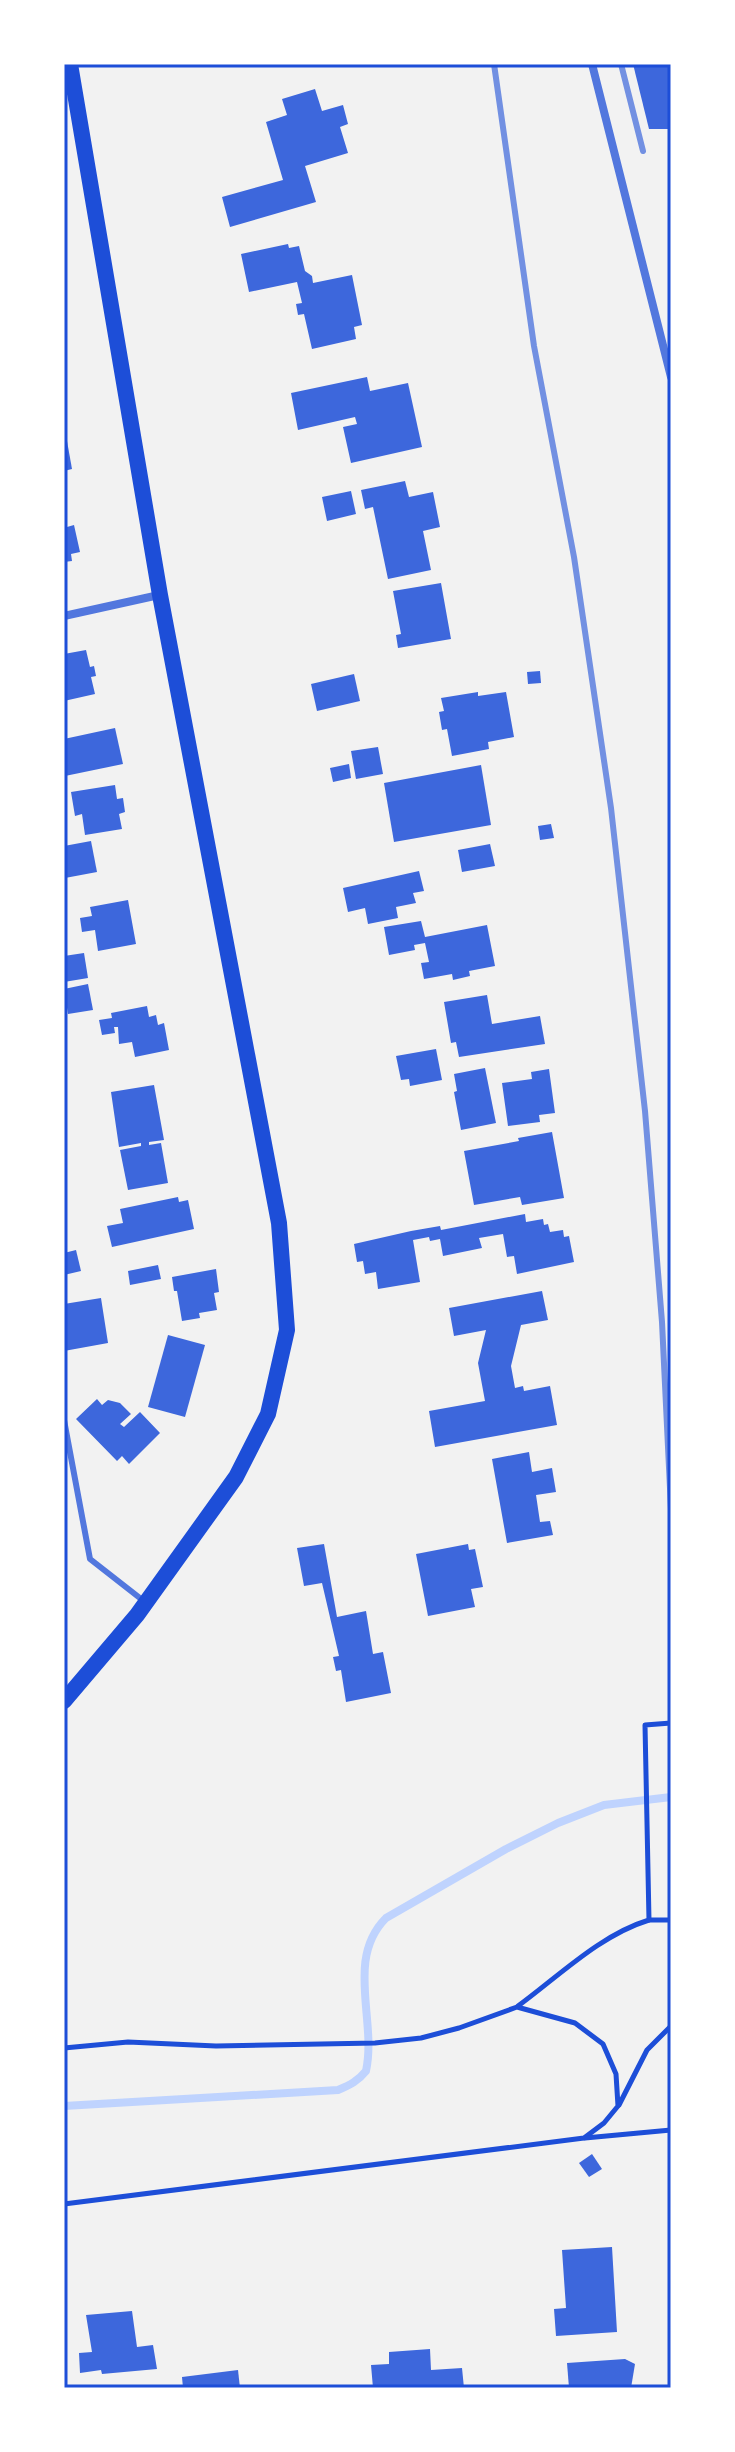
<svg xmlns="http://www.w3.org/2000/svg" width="735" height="2452" font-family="'Asap Condensed',sans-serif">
	<rect width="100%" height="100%" fill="#f2f2f2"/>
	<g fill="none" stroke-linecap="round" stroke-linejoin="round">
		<path stroke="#bfd3fe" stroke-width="8" d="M64 2106 338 2090C350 2085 358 2081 366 2071 377 2020 345 1959 386 1918L506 1849 558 1823 604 1805 671 1797"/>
	</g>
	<g fill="#3d67dc">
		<path d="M633 64H671V129H649Z"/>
		<path d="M315 89 322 111 343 105 348 124 340 127 348 153 305 166 316 202 230 227 222 197 283 180 266 122 287 115 282 99Z"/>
		<path d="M288 244 289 248 299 246 305 271 312 276 313 283 352 275 362 325 354 327 356 339 312 349 304 314 298 315 296 304 302 303 297 282 249 292 241 254Z"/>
		<path d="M367 377 370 391 408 383 422 447 351 463 343 427 357 424 355 417 298 430 291 393Z"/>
		<path d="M64 441H67L72 469 64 471Z"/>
		<path d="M405 481 409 497 433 492 440 527 423 531 431 570 388 579 373 507 365 509 361 490Z"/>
		<path d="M351 491 356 514 327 521 322 497Z"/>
		<path d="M64 521 67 527 74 525 80 552 71 554 72 561 64 562Z"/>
		<path d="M441 583 451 639 398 648 396 635 401 634 393 591Z"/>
		<path d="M86 650 90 667 94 666 96 676 91 677 95 694 64 701V654Z"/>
		<path d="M540 671 541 683 528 684 527 672Z"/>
		<path d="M354 674 360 701 317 711 311 684Z"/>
		<path d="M478 692V696L506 692 514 737 488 742 489 749 452 756 447 729 442 730 439 712 444 711 441 698Z"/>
		<path d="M115 728 123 764 65 776 64 739Z"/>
		<path d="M378 747 383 774 356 779 351 751Z"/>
		<path d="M349 764 351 778 333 782 330 768Z"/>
		<path d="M481 765 491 825 394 842 384 783Z"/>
		<path d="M115 785 117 799 123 798 125 812 119 814 122 829 85 835 82 814 75 816 71 792Z"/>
		<path d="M551 824 554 838 540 840 538 826Z"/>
		<path d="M91 841 97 872 65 878 64 846Z"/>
		<path d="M490 844 495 866 462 872 458 850Z"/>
		<path d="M419 871 424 891 413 893 416 903 396 907 398 918 368 924 365 908 348 912 343 888Z"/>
		<path d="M128 900 136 944 98 951 95 930 82 932 80 918 92 916 90 907Z"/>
		<path d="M421 921 425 937 487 925 495 966 469 971 470 976 453 980 452 974 424 979 421 963 429 962 425 943 414 945 415 950 389 955 384 927Z"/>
		<path d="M84 953 88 978 64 982V956Z"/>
		<path d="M88 984 93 1010 68 1014 64 989Z"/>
		<path d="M487 995 492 1024 540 1016 545 1044 459 1057 456 1042 451 1043 444 1002Z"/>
		<path d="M147 1006 149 1017 156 1015 158 1025 164 1023 169 1050 135 1057 132 1042 119 1044 118 1027H114L115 1033 102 1035 99 1020 112 1018 111 1013Z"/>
		<path d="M436 1049 442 1080 410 1086 409 1079 401 1080 396 1056Z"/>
		<path d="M485 1068 496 1123 461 1130 454 1092 457 1091 454 1074Z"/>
		<path d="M549 1069 555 1113 539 1115 540 1122 508 1126 502 1083 532 1079 531 1072Z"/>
		<path d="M154 1085 164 1140 149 1142V1145L161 1143 168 1183 128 1190 120 1150 141 1146V1143L119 1147 111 1092Z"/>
		<path d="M552 1132 564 1198 522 1205 520 1197 474 1205 464 1151 519 1141 518 1138Z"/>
		<path d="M178 1197 179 1202 188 1200 194 1229 112 1247 107 1226 123 1223 120 1209Z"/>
		<path d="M525 1214 526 1222 543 1219 544 1225 548 1224 550 1232 563 1230 564 1237 569 1236 574 1262 517 1274 514 1256 507 1257 503 1234 479 1238 482 1248 443 1256 440 1239 430 1241 429 1237 413 1240 420 1282 378 1289 376 1272 365 1274 363 1261 357 1262 354 1244 411 1231 440 1226 441 1230Z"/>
		<path d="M76 1250 81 1271 64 1275V1253Z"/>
		<path d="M158 1265 161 1279 130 1285 128 1271Z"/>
		<path d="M216 1269 219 1292 214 1293 217 1310 199 1313 200 1318 182 1321 177 1291H174L172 1277Z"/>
		<path d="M542 1291 548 1320 521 1325 511 1366 515 1388 523 1386 524 1391 550 1386 557 1425 435 1447 429 1411 485 1401 478 1363 486 1330 454 1336 449 1308Z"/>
		<path d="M101 1298 108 1343 64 1351V1304Z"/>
		<path d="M168 1335 205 1345 185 1417 148 1407Z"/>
		<path d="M97 1399 102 1405 108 1400 120 1403 131 1414 120 1424 124 1427 140 1412 160 1433 129 1464 122 1456 117 1461 76 1419Z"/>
		<path d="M529 1452 532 1472 552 1468 556 1492 536 1495 540 1522 550 1521 553 1535 507 1543 492 1459Z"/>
		<path d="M324 1544 337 1617 366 1611 373 1654 383 1652 391 1693 346 1702 341 1670 336 1671 333 1657 339 1656 322 1583 304 1586 297 1548Z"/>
		<path d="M468 1544 469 1550 475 1549 483 1587 471 1589 475 1607 428 1616 416 1554Z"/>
		<path d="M592 2154 602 2169 589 2177 579 2163Z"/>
		<path d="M612 2247 617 2332 556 2336 554 2309 566 2308 562 2250Z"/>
		<path d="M132 2311 137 2347 153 2345 157 2369 102 2374 101 2370 80 2373 79 2353 92 2352 86 2315Z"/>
		<path d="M430 2349 431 2370 462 2368 464 2388H373L371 2365 389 2364V2352Z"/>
		<path d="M625 2359 635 2364 631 2388H569L567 2363Z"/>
		<path d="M238 2370 240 2388H183L182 2377Z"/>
	</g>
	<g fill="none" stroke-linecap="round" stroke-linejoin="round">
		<g stroke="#1d4ed8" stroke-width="5">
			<path d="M649 1920H671"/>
			<path d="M518 2006C559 1976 600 1935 649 1920L645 1725 671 1723"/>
			<path d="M64 2048 128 2042 216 2046 375 2043 421 2038 459 2028 517 2007 575 2023 603 2044 616 2074 618 2106 604 2123 584 2138 64 2204"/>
			<path d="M619 2105 647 2050 671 2026"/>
			<path d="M585 2138 671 2130"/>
		</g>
		<path stroke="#5277de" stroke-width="6" d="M64 1420 90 1559 145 1602"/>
		<g stroke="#5277de" stroke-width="8">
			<path d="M592 64 671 377"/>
			<path d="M64 616 159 595"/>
		</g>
		<path stroke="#1d4ed8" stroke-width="16" d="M64 1701 137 1615 236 1477 268 1414 287 1330 279 1223 160 595 70 64"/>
		<g stroke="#7290e2" stroke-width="6">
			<path d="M494 64 534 346 574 557 611 808 645 1111 662 1322 671 1509"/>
			<path d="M621 64 643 151"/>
		</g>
	</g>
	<rect width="735" height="2452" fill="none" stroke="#ffffff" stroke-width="132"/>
	<rect x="66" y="66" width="603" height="2320" fill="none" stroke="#1d4ed8" stroke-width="3"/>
</svg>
